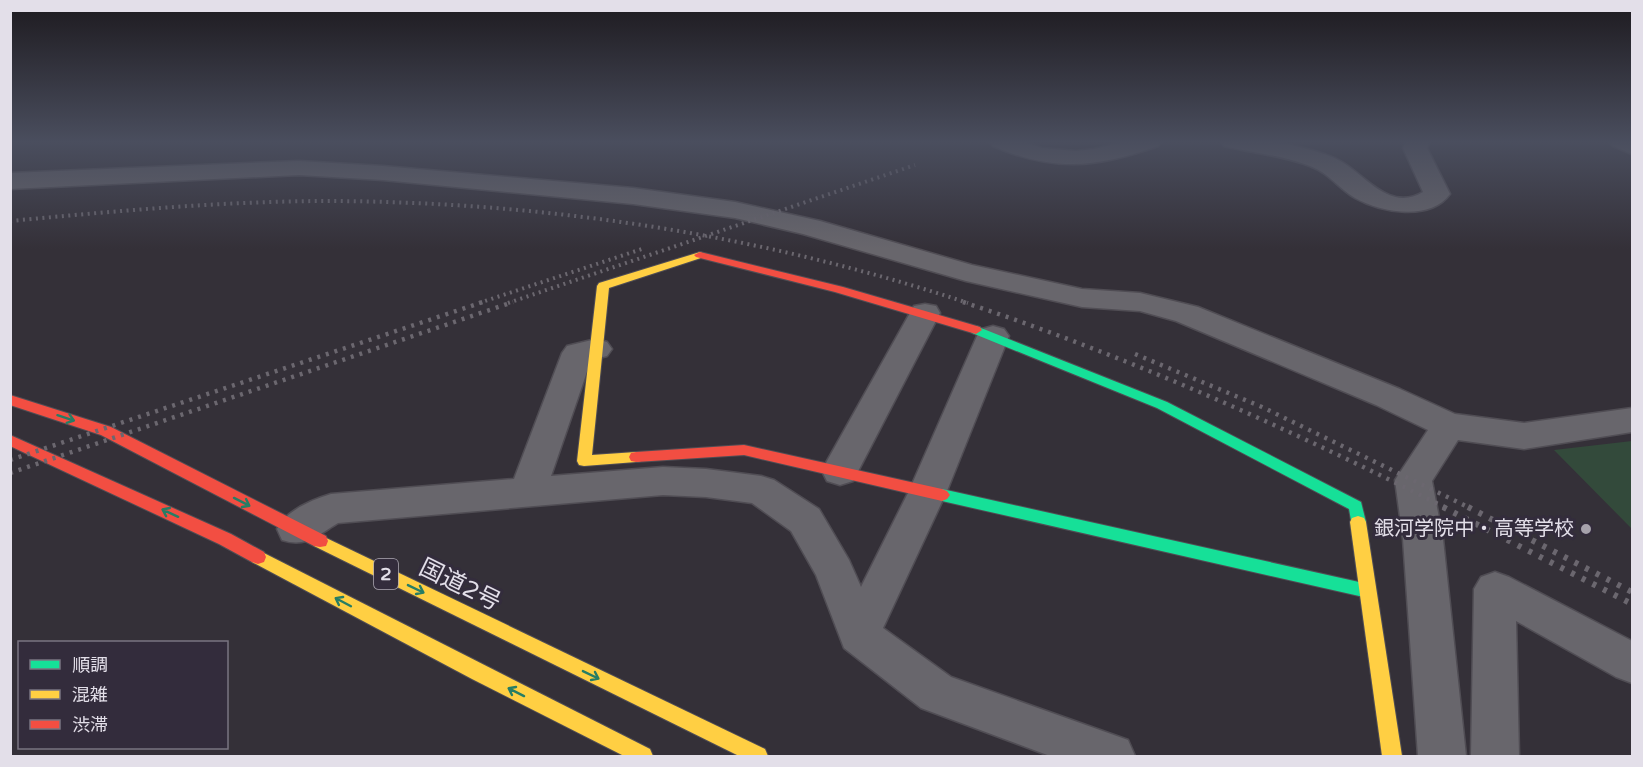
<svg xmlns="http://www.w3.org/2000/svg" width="1643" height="767" font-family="'Varela Round','Noto Sans JP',sans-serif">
	<rect width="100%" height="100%" fill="#343038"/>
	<path fill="#334a3b" d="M1632 441V529L1554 450Z"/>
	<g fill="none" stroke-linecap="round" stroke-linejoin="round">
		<g stroke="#504d54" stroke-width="3">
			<g id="street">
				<path d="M989 141H1022L1042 148 1076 151 1094 149 1127 141H1162L1158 146C1097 168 1053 172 993 146Z"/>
				<path d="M1220 141C1249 141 1276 140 1303 148 1316 151 1330 155 1342 162 1366 176 1390 212 1423 192L1403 148 1406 141H1430L1427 148 1450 194C1430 222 1380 212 1355 198 1338 188 1329 173 1310 166 1281 155 1253 153 1224 146Z"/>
				<path d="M1609 141H1632V154L1613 146Z"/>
				<path d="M299 161 383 166 633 188 735 202 820 221 972 265 1082 289 1140 293 1198 307 1400 389 1455 414 1524 423 1632 408V432L1524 449 1458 440 1432 481 1443 539 1466 756H1418L1403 539 1395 480 1428 430 1376 405 1176 321 1140 311 1082 307 966 281 803 234 735 218 633 204 383 180 299 175 10 189V173Z"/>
				<path d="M925 304 936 306 940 313 853 481 840 485 827 481 822 471 827 461 910 313 914 306Z"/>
				<path d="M993 326 1004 329 1009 336 947 491 883 628 951 677 1128 740 1135 756H1050L921 708 844 648 816 575 791 531 752 503 706 497 663 495 338 523C318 535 306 548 282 540L277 529C286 511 311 500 331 494L514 479 562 353 567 346 596 339 607 342 612 349 607 356 591 360 551 476 663 467 706 469 761 476 774 480 819 509 849 560 861 587 909 491 977 336 982 329Z"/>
				<path d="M1495 572 1509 577 1632 641V683L1616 677 1516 621 1519 756H1471L1474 589 1481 577Z"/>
			</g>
		</g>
		<g stroke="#504d54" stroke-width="2">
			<g id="fast">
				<path d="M976 326 1167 402 1361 502 1366 522 1364 526 1358 528 1352 526 1349 509 1157 408 972 333 970 330 972 327Z"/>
				<path d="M942 489 1368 584 1374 586 1376 591 1374 596 1368 598 942 501 937 499 934 495 937 491Z"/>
			</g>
		</g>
		<g stroke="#504d54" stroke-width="2">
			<g id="slow">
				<path d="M700 252 706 255 704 257 609 288 592 455 636 452 641 453 643 457 641 461 636 462 584 466 579 465 577 461 597 286 599 283Z"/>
				<path d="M1358 516 1364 518 1366 522 1402 756H1382L1350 522 1352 518Z"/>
				<path d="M320 535 765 749 768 756H739L314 546 312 541 314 536Z"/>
				<path d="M258 550 650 749 653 756H624L472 679 252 562 250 557 252 552Z"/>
			</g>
		</g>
		<g stroke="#504d54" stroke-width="2">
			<g id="jam">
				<path d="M700 252 843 287 980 327 982 330 976 334 835 292 696 257 694 255Z"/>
				<path d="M10 395 111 427 326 536 328 541 326 546 320 547 314 546 101 435 10 405Z"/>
				<path d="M10 435 231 534 264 552 266 557 264 562 258 564 252 562 219 544 10 446Z"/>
				<path d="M744 445 942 489 947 491 950 495 947 499 942 501 744 455 636 462 631 461 629 457 631 453 636 452Z"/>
			</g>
		</g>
		<use href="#street" fill="#68666c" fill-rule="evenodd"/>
		<use href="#fast" fill="#16e098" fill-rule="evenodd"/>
		<use href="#slow" fill="#ffcf43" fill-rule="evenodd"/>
		<use href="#jam" fill="#f24e42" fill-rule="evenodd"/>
		<g stroke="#6b676f" stroke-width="4" stroke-dasharray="2 4.5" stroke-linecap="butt">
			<path d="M10 221C117 211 223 201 331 201 547 202 763 235 968 303"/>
			<path d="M479 303 645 248"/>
			<path d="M508 303 915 165"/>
		</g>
		<g stroke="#6b676f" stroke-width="4.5" stroke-dasharray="3 6" stroke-linecap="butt">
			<path d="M963 302C1130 357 1290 429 1446 508"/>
			<path d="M1135 354 1262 407 1470 508"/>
			<path d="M10 460 483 302"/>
			<path d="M10 473 513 302"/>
		</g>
		<g stroke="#6b676f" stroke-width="6" stroke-dasharray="4 8" stroke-linecap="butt">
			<path d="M1443 507 1632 604"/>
			<path d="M1468 507 1632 592"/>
		</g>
	</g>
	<defs><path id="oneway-shaft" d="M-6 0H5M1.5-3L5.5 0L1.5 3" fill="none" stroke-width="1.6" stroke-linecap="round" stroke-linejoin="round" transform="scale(1.5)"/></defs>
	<g stroke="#267d65">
		<use href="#oneway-shaft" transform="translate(66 418) rotate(18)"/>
		<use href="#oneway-shaft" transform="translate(242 502) rotate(27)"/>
		<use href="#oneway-shaft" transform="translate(170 513) rotate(-155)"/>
		<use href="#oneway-shaft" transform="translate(416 589) rotate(26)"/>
		<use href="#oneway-shaft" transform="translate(343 602) rotate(-152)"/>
		<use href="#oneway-shaft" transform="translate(591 675) rotate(26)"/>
		<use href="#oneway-shaft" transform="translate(516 692) rotate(-153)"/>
	</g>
	<linearGradient id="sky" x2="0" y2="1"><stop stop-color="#1d1a1f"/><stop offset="0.57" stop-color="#4a4e5e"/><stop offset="1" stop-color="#4a4e5e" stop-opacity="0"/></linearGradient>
	<rect width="1643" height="249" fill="url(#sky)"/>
	<circle fill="#a6a2ab" stroke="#332c3c" stroke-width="2" cx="1586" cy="529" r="6"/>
	<g text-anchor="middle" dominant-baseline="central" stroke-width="6" stroke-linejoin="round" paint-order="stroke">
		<rect fill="#332c3c" stroke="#aea9b5" stroke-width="1.5" x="374" y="559" width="24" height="30" rx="4.5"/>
		<g font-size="18" font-weight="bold" fill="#e3dfe9">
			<text x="386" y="574">2</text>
		</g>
		<g font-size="20" fill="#e3dfe9" stroke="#332c3c" text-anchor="end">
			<text x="1574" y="529">銀河学院中・高等学校</text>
		</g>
		<g font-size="24" fill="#e3dfe9" stroke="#332c3c">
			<text transform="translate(460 585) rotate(26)">国道2号</text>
		</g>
	</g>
	<rect width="1643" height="767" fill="none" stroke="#e3dfe9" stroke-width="24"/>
	<rect x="18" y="641" width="210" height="108" fill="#332c3c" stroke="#797481" stroke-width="1.5"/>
	<rect x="30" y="660" width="30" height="9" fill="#16e098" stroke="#797481" stroke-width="1.5"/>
	<text x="72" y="671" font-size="18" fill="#e3dfe9">順調</text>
	<rect x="30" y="690" width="30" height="9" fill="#ffcf43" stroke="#797481" stroke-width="1.5"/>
	<text x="72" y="701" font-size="18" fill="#e3dfe9">混雑</text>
	<rect x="30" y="720" width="30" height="9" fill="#f24e42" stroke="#797481" stroke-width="1.5"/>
	<text x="72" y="731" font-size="18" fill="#e3dfe9">渋滞</text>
</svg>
